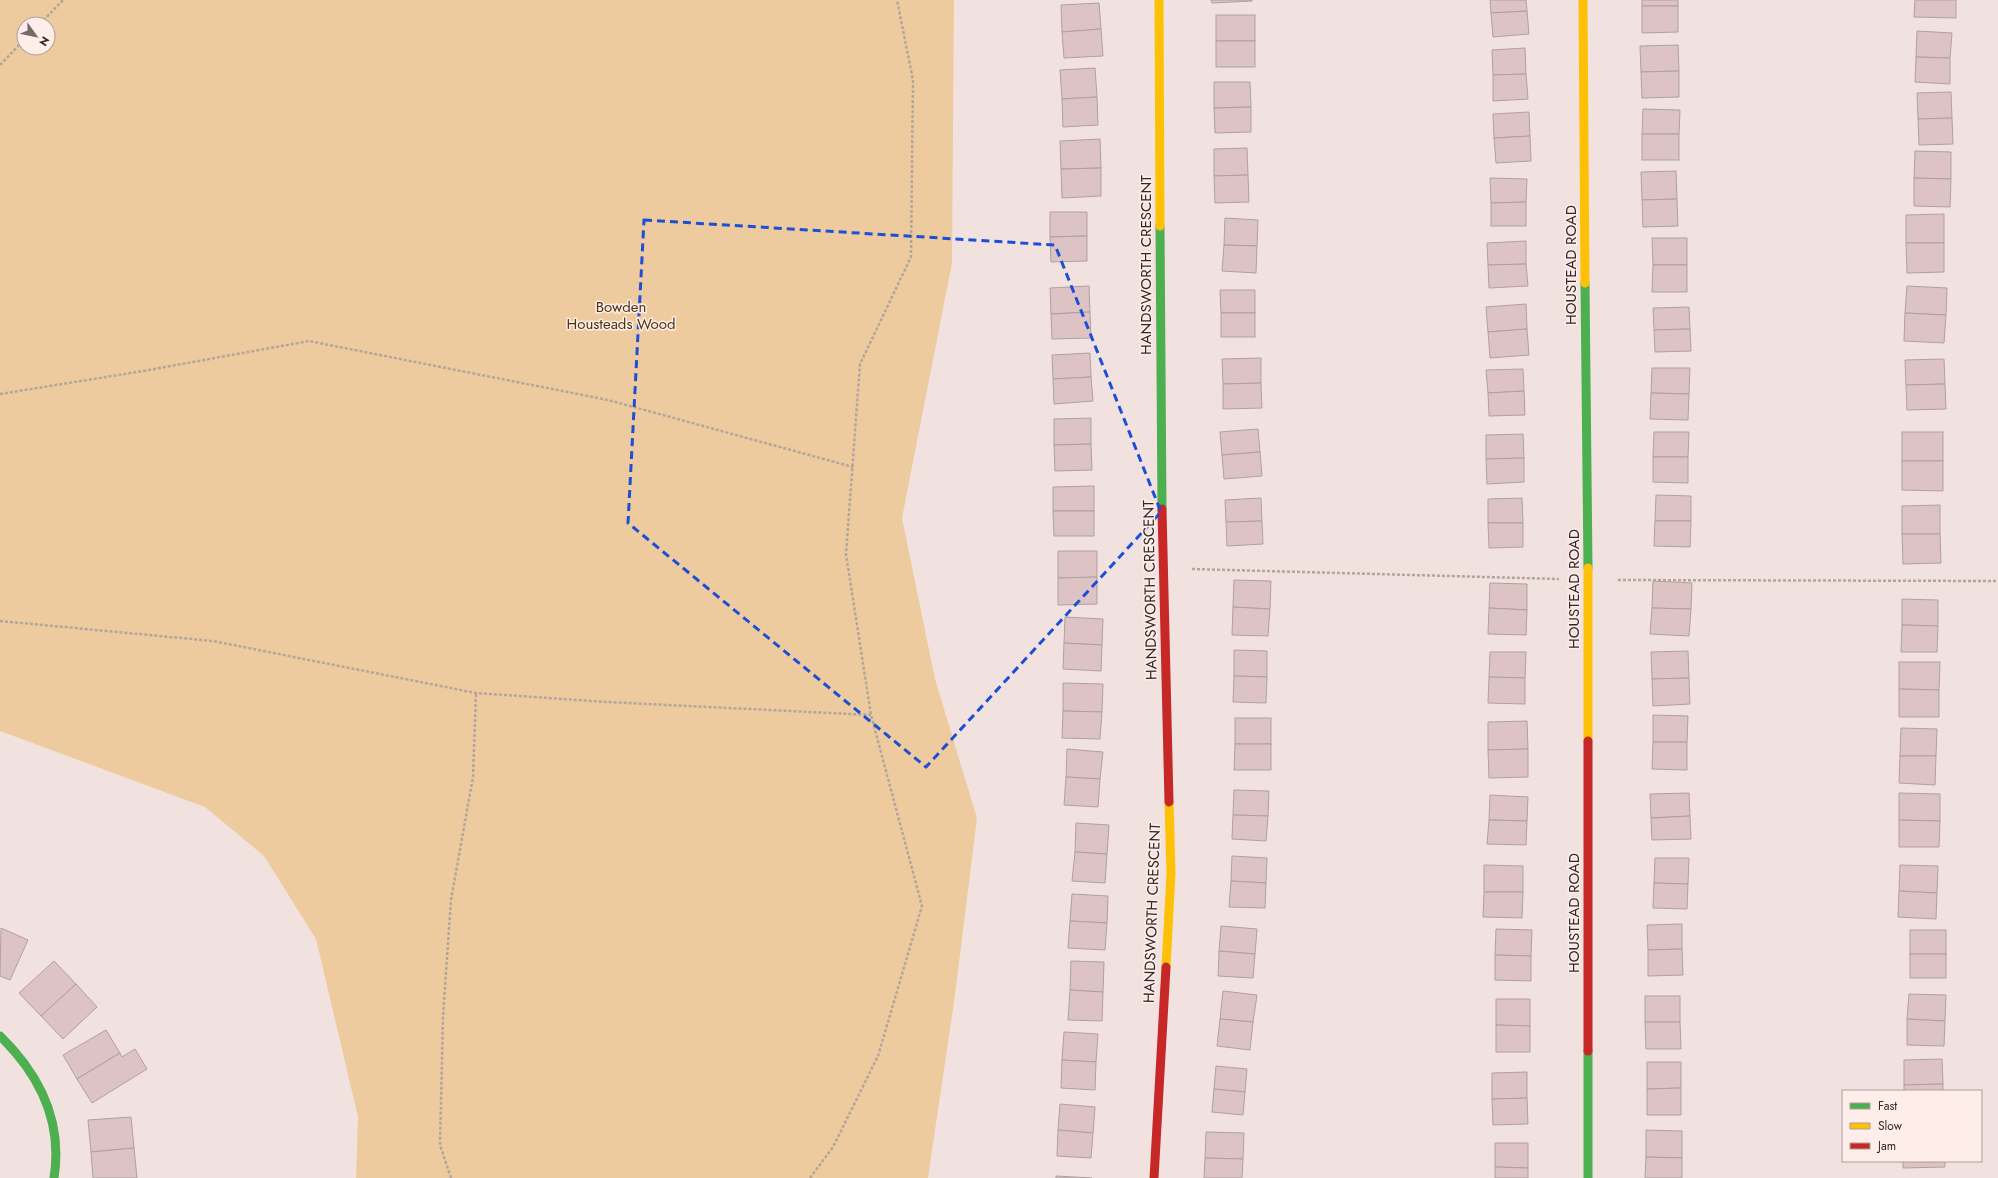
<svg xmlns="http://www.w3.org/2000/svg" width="1998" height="1178" font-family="Jost,sans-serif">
	<rect width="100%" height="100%" fill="#f2e2df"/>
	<path fill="#eecb9e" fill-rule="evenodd" d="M0 0H954L952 263 902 518 935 679 977 818 955 995 928 1178H356L358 1117 316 939 264 856 205 807 0 731ZM24 24H48V48H24Z"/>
	<g fill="#dec3c5" stroke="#ada1a0">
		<path d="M1211 0H1252V1L1212 3Z"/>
		<path d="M1490 0H1526L1527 11 1491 13Z"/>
		<rect x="1642" y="0" width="36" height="6"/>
		<path d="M1915 0H1956V18L1914 17Z"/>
		<path d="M1099 3 1101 29 1062 32 1061 5Z"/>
		<path d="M1642 6H1678V32L1642 33Z"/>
		<path d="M1527 11 1529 34 1493 37 1491 13Z"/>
		<rect x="1216" y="15" width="39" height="26"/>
		<path d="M1101 29 1103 56 1064 58 1062 32Z"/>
		<path d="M1917 31 1952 33 1950 58 1916 57Z"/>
		<rect x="1216" y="41" width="39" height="26"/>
		<path d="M1678 45 1679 71 1641 72 1640 46Z"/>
		<path d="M1525 48 1526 74 1493 75 1492 50Z"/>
		<path d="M1916 57 1950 58V84L1915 82Z"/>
		<path d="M1095 68 1097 97 1062 99 1060 70Z"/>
		<path d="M1679 71V97L1642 98 1641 72Z"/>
		<path d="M1526 74 1528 99 1493 101V75Z"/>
		<path d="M1214 82H1250L1251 107 1214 108Z"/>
		<path d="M1951 92 1952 118 1918 119 1917 93Z"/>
		<path d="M1097 97 1098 125 1063 127 1062 99Z"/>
		<path d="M1251 107V132L1215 133 1214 108Z"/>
		<path d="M1643 109 1680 110 1679 134H1642Z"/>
		<path d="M1529 112 1530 136 1494 138 1493 114Z"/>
		<path d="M1952 118 1953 144 1919 145 1918 119Z"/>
		<rect x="1642" y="134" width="37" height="26"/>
		<path d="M1530 136 1531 161 1496 163 1494 138Z"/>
		<path d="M1100 139 1101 168 1061 169 1060 141Z"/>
		<path d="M1247 148 1248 175 1214 176V149Z"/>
		<path d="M1915 151 1951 152V179L1914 178Z"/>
		<path d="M1101 168V196L1062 198 1061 169Z"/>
		<path d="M1676 171 1677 199 1642 200 1641 172Z"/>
		<path d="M1248 175 1249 202 1215 203 1214 176Z"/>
		<path d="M1490 178 1527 179 1526 202 1491 203Z"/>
		<path d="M1914 178 1951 179 1950 207 1914 206Z"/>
		<path d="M1677 199 1678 226 1643 227 1642 200Z"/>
		<path d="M1526 202V226H1491V203Z"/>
		<path d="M1050 212H1087V236L1050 237Z"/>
		<path d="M1944 214V243H1906V215Z"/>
		<path d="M1225 218 1258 220 1257 246 1224 245Z"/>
		<path d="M1087 236V261L1051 262 1050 237Z"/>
		<path d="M1652 238H1687V265H1653Z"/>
		<path d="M1526 241V264L1488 265 1487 243Z"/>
		<path d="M1906 243H1944V272L1907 273Z"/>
		<path d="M1224 245 1257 246 1256 273 1222 271Z"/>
		<path d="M1526 264 1528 286 1489 288 1488 265Z"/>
		<path d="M1653 265H1687V292H1652Z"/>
		<path d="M1089 286 1090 312 1051 314 1050 288Z"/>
		<path d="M1907 286 1947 288 1946 315 1905 313Z"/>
		<path d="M1220 290H1255V313H1221Z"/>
		<path d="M1526 304 1527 329 1488 332 1486 307Z"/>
		<path d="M1689 307 1690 329 1654 330 1653 308Z"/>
		<path d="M1090 312 1091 338 1052 339 1051 314Z"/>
		<rect x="1221" y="313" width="34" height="24"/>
		<path d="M1905 313 1946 315 1944 343 1904 341Z"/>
		<path d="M1527 329 1529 355 1490 358 1488 332Z"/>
		<path d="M1690 329 1691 351 1655 352 1654 330Z"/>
		<path d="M1090 353 1091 377 1053 379 1052 355Z"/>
		<path d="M1261 358V383L1223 384 1222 359Z"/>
		<path d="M1944 359 1945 384 1906 385 1905 360Z"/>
		<path d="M1652 368H1690L1689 394 1651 393Z"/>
		<path d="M1523 369 1524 391 1488 393 1486 370Z"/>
		<path d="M1091 377 1093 401 1054 404 1053 379Z"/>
		<path d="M1261 383 1262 408 1223 409V384Z"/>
		<path d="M1945 384 1946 409 1907 410 1906 385Z"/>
		<path d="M1524 391 1525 415 1489 416 1488 393Z"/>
		<path d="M1651 393 1689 394 1688 420 1650 419Z"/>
		<path d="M1091 418V444L1054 445V419Z"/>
		<path d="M1258 429 1260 452 1222 455 1220 432Z"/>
		<path d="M1654 432H1689L1688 457H1653Z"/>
		<rect x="1902" y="432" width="41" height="29"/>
		<path d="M1523 434 1524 458 1486 459V435Z"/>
		<path d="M1091 444 1092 470 1055 471 1054 445Z"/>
		<path d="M1260 452 1262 476 1224 479 1222 455Z"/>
		<path d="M1653 457H1688V483L1653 482Z"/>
		<path d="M1524 458V482L1487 484 1486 459Z"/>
		<path d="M1902 461H1943V491L1902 490Z"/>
		<path d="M1094 486V511H1053V487Z"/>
		<path d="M1656 495 1691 496V521H1655Z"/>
		<path d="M1261 498 1262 521 1226 522 1225 500Z"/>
		<path d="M1522 498 1523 523H1488V499Z"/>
		<path d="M1940 505V534H1902V506Z"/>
		<path d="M1053 511H1094V536H1054Z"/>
		<path d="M1262 521 1263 544 1227 546 1226 522Z"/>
		<path d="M1655 521H1691L1690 547 1654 546Z"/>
		<path d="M1488 523H1523V547L1489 548Z"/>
		<path d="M1902 534H1940L1941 563 1903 564Z"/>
		<path d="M1058 551H1097V577L1058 578Z"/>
		<path d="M1097 577V604L1058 605V578Z"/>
		<path d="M1234 580 1271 581 1270 609 1233 607Z"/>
		<path d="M1653 581 1692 583 1691 609 1652 608Z"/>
		<path d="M1490 583 1527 584V610L1489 608Z"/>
		<path d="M1902 599 1938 600V626L1902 625Z"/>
		<path d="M1233 607 1270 609 1268 636 1232 635Z"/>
		<path d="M1489 608 1527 610 1526 635 1488 634Z"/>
		<path d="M1652 608 1691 609 1689 636 1650 634Z"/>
		<path d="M1065 617 1103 619 1102 645 1064 643Z"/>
		<path d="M1902 625 1938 626 1937 652H1901Z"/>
		<path d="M1064 643 1102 645 1101 671 1063 669Z"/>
		<path d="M1234 650 1267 651V677L1234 676Z"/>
		<path d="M1688 651 1689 678 1652 679 1651 652Z"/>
		<path d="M1490 652H1526L1525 678 1489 677Z"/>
		<path d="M1899 662H1940L1939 690 1899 689Z"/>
		<path d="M1234 676 1267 677 1266 703 1233 702Z"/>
		<path d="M1489 677 1525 678V704L1488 703Z"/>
		<path d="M1689 678 1690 704 1653 706 1652 679Z"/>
		<path d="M1063 683 1103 684 1102 712 1063 711Z"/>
		<path d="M1899 689 1939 690V717H1899Z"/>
		<path d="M1063 711 1102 712 1100 739 1062 738Z"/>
		<path d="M1653 715 1688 716 1687 742H1653Z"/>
		<rect x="1235" y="718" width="36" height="26"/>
		<path d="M1527 721 1528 749 1488 750V722Z"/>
		<path d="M1901 728 1937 729 1936 756H1900Z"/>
		<path d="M1653 742H1687V770L1652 769Z"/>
		<path d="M1235 744H1271V770H1234Z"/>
		<path d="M1067 749 1103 752 1100 779 1066 777Z"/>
		<path d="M1528 749V777L1489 778 1488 750Z"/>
		<path d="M1900 756H1936L1935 785 1899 783Z"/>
		<path d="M1066 777 1100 779 1098 807 1064 805Z"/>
		<path d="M1234 790 1269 791 1268 816 1233 815Z"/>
		<path d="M1689 793 1690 816 1651 818 1650 794Z"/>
		<path d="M1899 793 1940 794V821L1899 820Z"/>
		<path d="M1490 795 1528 797 1527 821 1489 820Z"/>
		<path d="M1233 815 1268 816 1266 841 1232 839Z"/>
		<path d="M1690 816 1691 839 1652 840 1651 818Z"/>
		<path d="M1489 820 1527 821 1526 845 1487 844Z"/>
		<path d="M1899 820 1940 821 1939 847H1899Z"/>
		<path d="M1076 823 1109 825 1107 854 1075 852Z"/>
		<path d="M1075 852 1107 854 1105 883 1072 881Z"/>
		<path d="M1232 856 1267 858 1266 883 1231 881Z"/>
		<path d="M1655 858H1689L1688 884 1654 883Z"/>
		<path d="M1484 865 1523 866V892H1484Z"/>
		<path d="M1900 865 1938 866 1937 893 1899 891Z"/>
		<path d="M1231 881 1266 883 1265 908 1229 907Z"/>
		<path d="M1654 883 1688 884 1687 909 1653 908Z"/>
		<path d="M1899 891 1937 893 1936 919 1898 917Z"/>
		<path d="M1484 892H1523L1522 918 1483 917Z"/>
		<path d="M1072 894 1108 896 1107 923 1070 921Z"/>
		<path d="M1070 921 1107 923 1105 950 1068 948Z"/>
		<path d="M1682 924V949L1648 950 1647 925Z"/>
		<path d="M1221 926 1257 929 1255 954 1219 951Z"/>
		<path d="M1 928 28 940 10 980 0 976Z"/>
		<path d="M1496 929 1532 930 1531 956 1495 955Z"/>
		<rect x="1910" y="930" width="36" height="24"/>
		<path d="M1682 949 1683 975 1648 976V950Z"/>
		<path d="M1219 951 1255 954 1253 978 1218 976Z"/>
		<rect x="1910" y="954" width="36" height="24"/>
		<path d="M1495 955 1531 956V981L1495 980Z"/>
		<path d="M54 961 76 984 41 1016 19 993Z"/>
		<path d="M1071 961 1104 962 1103 992 1070 990Z"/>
		<path d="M76 984 97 1007 63 1039 41 1016Z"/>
		<path d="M1070 990 1103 992 1102 1021 1068 1020Z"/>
		<path d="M1223 991 1257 995 1253 1022 1220 1019Z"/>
		<path d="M1909 994 1946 995 1945 1021 1907 1019Z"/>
		<rect x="1645" y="996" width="35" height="26"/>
		<path d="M1496 999H1530V1026L1496 1025Z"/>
		<path d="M1220 1019 1253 1022 1250 1050 1217 1046Z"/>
		<path d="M1907 1019 1945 1021 1944 1046 1907 1045Z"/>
		<path d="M1645 1022H1680L1681 1049H1646Z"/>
		<path d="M1496 1025 1530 1026V1052H1496Z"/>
		<path d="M106 1030 120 1053 77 1079 63 1055Z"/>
		<path d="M1064 1032 1098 1034 1096 1062 1062 1060Z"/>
		<path d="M135 1049 147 1069 92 1103 77 1079 120 1053 122 1057Z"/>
		<path d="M1942 1059 1943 1084 1904 1085V1060Z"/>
		<path d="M1062 1060 1096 1062 1095 1090 1061 1088Z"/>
		<path d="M1647 1062H1681V1088L1647 1089Z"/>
		<path d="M1216 1066 1247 1069 1245 1092 1214 1089Z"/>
		<path d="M1527 1072V1098L1492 1099V1073Z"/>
		<path d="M1943 1084V1091H1904V1085Z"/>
		<path d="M1681 1088V1115H1647V1089Z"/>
		<path d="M1214 1089 1245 1092 1243 1115 1212 1112Z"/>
		<path d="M1527 1098 1528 1124 1493 1125 1492 1099Z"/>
		<path d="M1060 1104 1095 1107 1093 1133 1058 1130Z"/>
		<path d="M131 1117 134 1148 91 1152 88 1120Z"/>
		<path d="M1058 1130 1093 1133 1091 1158 1057 1156Z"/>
		<path d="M1646 1130 1682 1131V1158L1646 1157Z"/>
		<path d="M1206 1132 1244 1133 1243 1159 1205 1158Z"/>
		<path d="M1495 1143H1528V1168L1495 1167Z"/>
		<path d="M134 1148 137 1178H93L91 1152Z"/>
		<path d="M1646 1157 1682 1158V1178H1645Z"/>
		<path d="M1205 1158 1243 1159 1242 1178H1204Z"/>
		<path d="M1903 1161H1945V1167L1903 1168Z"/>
		<path d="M1495 1167 1528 1168V1178H1495Z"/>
		<path d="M1056 1176 1092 1178H1056Z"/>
	</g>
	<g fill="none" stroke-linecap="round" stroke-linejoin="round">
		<g stroke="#b3a59e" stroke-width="2.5" stroke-dasharray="3 2" stroke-linecap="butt">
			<path d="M40 24 63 0"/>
			<path d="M0 65 24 40"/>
			<path d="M0 394 143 371 309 341 608 400 853 467"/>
			<path d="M1192 569 1559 579"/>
			<path d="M1618 580 1998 581"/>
			<path d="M0 621 213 641 476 693 607 702 871 715"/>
			<path d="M451 1178 440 1145 443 1016 451 900 473 777 476 693"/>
			<path d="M810 1178 833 1147 878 1056 922 906 871 715 846 554 860 364 911 257 913 80 897 0"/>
		</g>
		<g stroke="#4caf50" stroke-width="9">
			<path d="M1160 226 1162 509"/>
			<path d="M1585 283 1588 568"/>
			<path d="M0 1036C40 1075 63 1121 54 1178"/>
			<path d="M1588 1051V1178"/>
		</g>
		<g stroke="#ffc107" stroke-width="9">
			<path d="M1159 0 1160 226"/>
			<path d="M1583 0 1585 283"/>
			<path d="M1588 568V741"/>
			<path d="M1166 967 1171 873 1169 802"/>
		</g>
		<g stroke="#c62828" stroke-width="9">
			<path d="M1162 509 1169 802"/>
			<path d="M1588 741V1051"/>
			<path d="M1154 1178 1166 967"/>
		</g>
	</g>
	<path fill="none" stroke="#1d4ed8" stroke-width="3" stroke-dasharray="8 5" stroke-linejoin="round" d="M644 220 1055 245 1161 512 926 767 628 523Z"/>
	<g text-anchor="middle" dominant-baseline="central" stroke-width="3" stroke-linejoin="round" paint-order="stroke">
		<g font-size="15" fill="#312724" stroke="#ffedea">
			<text transform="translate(1146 265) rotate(-90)">HANDSWORTH CRESCENT</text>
			<text transform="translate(1571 265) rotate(-90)">HOUSTEAD ROAD</text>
			<text transform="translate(1574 589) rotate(-90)">HOUSTEAD ROAD</text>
			<text transform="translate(1150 590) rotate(-91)">HANDSWORTH CRESCENT</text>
			<text transform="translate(1152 913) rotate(-88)">HANDSWORTH CRESCENT</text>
			<text transform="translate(1574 913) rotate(-90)">HOUSTEAD ROAD</text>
		</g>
		<g font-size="15" fill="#4b340d" stroke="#ffedea">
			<text x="621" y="307">Bowden<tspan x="621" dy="17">Housteads Wood</tspan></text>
		</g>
	</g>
	<rect x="1842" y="1090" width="140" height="72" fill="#ffedea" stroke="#ad9e9b"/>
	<rect x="1850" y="1103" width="20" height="6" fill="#4caf50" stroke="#ad9e9b"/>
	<text x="1878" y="1110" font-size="12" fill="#312724">Fast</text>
	<rect x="1850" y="1123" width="20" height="6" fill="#ffc107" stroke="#ad9e9b"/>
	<text x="1878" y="1130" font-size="12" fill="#312724">Slow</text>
	<rect x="1850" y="1143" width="20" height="6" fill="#c62828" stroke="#ad9e9b"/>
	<text x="1878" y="1150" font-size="12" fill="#312724">Jam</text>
	<g transform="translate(36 36) rotate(123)"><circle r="19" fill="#ffedea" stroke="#ad9e9b"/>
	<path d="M0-3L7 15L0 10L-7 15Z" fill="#756865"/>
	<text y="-6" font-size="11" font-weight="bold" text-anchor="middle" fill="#312724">N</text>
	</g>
</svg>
